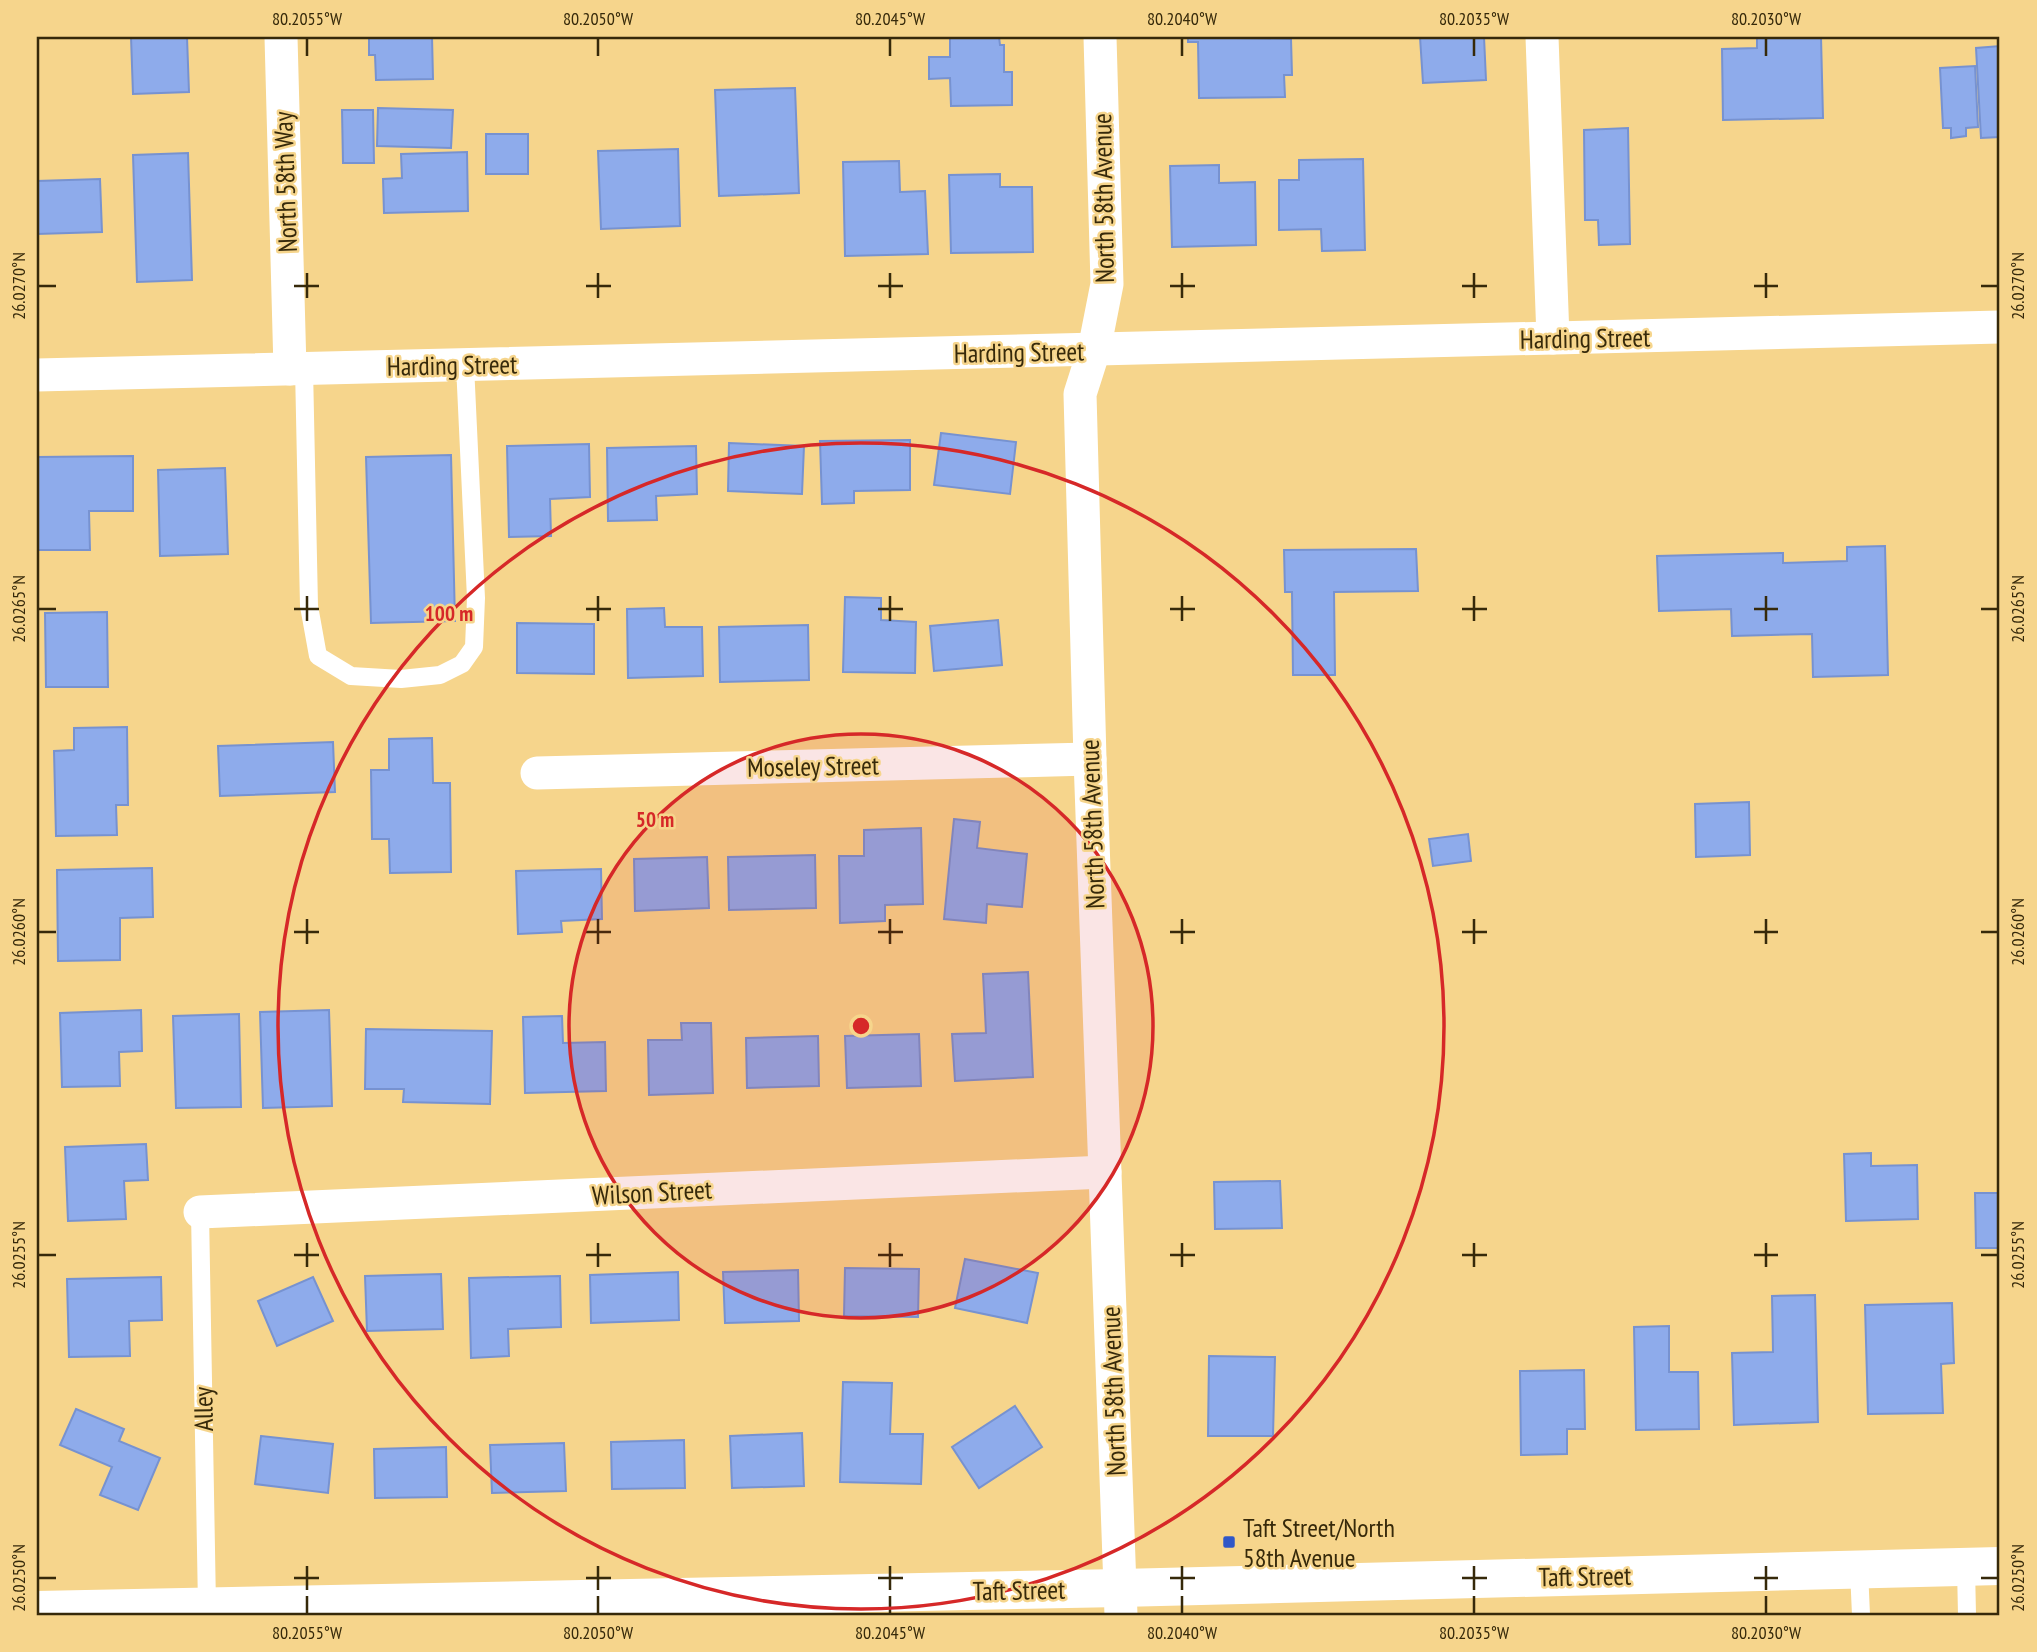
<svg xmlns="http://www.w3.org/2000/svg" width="2037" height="1652" font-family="'PT Sans Narrow',sans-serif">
	<rect width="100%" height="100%" fill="#f6d58c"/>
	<g fill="#8eabeb" stroke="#7792d0" stroke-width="2">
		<path d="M131 37H187L189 92 133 94Z"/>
		<path d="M369 37H432L433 79 376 80 375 55H369Z"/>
		<path d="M950 37H999L1000 45H1004V72H1012V105L951 106 950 78 929 79V57H950Z"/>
		<path d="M1188 37 1291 39 1292 75H1284L1285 97 1199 98 1198 42H1188Z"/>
		<path d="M1420 37H1484L1486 80 1423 83Z"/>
		<path d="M1757 37H1821L1823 118 1723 120 1722 49 1757 48Z"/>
		<path d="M2000 46V137L1981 138 1976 48Z"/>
		<path d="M1975 66 1978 127 1966 128V136L1951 138V128H1943L1940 68Z"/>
		<path d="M795 88 799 193 719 196 715 90Z"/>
		<path d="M378 108 453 110 451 148 377 146Z"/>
		<path d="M342 110H373L374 163H343Z"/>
		<path d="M1628 128 1630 244 1599 245 1598 220H1585L1584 130Z"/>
		<rect x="486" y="134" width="42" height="40"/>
		<path d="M678 149 680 226 601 229 598 151Z"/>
		<path d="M467 152 468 211 384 213 383 179 402 178 401 154Z"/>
		<path d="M188 153 192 280 137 282 133 155Z"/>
		<path d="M1363 159 1365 250 1322 251 1321 229 1279 230V180H1299V160Z"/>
		<path d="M899 161 900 192 925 191 928 254 845 256 843 162Z"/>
		<path d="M1219 165V183L1255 182 1256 245 1172 247 1170 166Z"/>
		<path d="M1000 174V187H1032L1033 252 951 253 949 175Z"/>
		<path d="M100 179 102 232 37 234V181Z"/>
		<path d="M941 433 1016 442 1010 494 934 485Z"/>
		<path d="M910 440V490L854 491V503L822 504 820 441Z"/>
		<path d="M729 443 804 446 802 494 728 491Z"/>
		<path d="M589 444 590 497 550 499 551 536 509 537 507 446Z"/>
		<path d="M696 446 697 494 656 496 657 520 608 521 607 448Z"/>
		<path d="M451 455 455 621 371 623 366 457Z"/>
		<path d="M133 456V511H89L90 550H37V457Z"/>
		<path d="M225 468 228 554 160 556 158 470Z"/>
		<path d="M1885 546 1888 675 1813 677 1812 634 1732 636 1731 609 1659 611 1657 556 1783 553V563L1847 561V547Z"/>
		<path d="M1416 549 1418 591 1334 592 1335 675H1293L1292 592H1285L1284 550Z"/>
		<path d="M845 597 881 598V620L916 622 915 673 843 672Z"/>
		<path d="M664 608 665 627H702L703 676 628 678 627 609Z"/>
		<path d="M107 612 108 687H46L45 613Z"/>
		<path d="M998 620 1002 665 934 671 930 626Z"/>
		<path d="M517 623 594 624V674L517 673Z"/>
		<path d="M808 625 809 680 720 682 719 627Z"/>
		<path d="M127 727 128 805H116L117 835 56 836 54 751 74 750V728Z"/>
		<path d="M432 738 433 783H450L451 872 390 873 389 839H372L371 770H389V739Z"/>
		<path d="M333 742 335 792 220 796 218 746Z"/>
		<path d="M1749 802 1750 855 1696 857 1695 804Z"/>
		<path d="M954 819 980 822 977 848 1027 854 1022 907 987 904 986 923 944 919Z"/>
		<path d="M921 828 923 904 885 905V921L840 923 839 856H864V830Z"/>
		<path d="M1468 834 1471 861 1433 866 1429 839Z"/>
		<path d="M815 855 816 908 729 910 728 857Z"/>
		<path d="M707 857 709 908 635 911 634 859Z"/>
		<path d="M152 868 153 917 120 918V960L58 961 57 870Z"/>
		<path d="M601 869 602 919 561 921 562 932 518 934 516 871Z"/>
		<path d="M1028 972 1033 1077 955 1081 952 1034 986 1033 983 974Z"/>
		<path d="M141 1010 142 1051 119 1052 120 1086 62 1087 60 1013Z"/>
		<path d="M329 1010 332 1106 263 1108 260 1012Z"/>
		<path d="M239 1014 241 1107 176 1108 173 1016Z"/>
		<path d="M562 1016 563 1043 605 1042 606 1091 525 1093 523 1017Z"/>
		<path d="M681 1023H711L713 1093 649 1095 648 1040H682Z"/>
		<path d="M366 1029 492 1031 490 1104 403 1102 404 1089H365Z"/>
		<path d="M919 1034 921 1086 847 1088 845 1036Z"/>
		<path d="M818 1036 819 1086 747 1088 746 1038Z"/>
		<path d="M146 1144 148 1180 124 1181 126 1219 68 1221 65 1147Z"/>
		<path d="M1871 1153V1166L1917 1165 1918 1219 1846 1221 1844 1154Z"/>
		<path d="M1280 1181 1282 1228 1215 1229 1214 1182Z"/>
		<path d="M1975 1193H2000V1248H1976Z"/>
		<path d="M965 1259 1038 1273 1027 1323 955 1308Z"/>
		<path d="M845 1268 919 1269 918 1317 844 1316Z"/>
		<path d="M798 1270 799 1321 725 1323 723 1272Z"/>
		<path d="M678 1272 679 1320 591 1323 590 1275Z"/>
		<path d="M441 1274 443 1329 367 1331 365 1276Z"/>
		<path d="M560 1276 561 1327 508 1329 509 1356 471 1358 469 1278Z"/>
		<path d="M161 1277 162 1320 129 1321 130 1356 69 1357 67 1279Z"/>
		<path d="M313 1277 333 1321 277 1346 258 1301Z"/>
		<path d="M1815 1295 1818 1422 1734 1425 1732 1353 1773 1352 1772 1296Z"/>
		<path d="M1952 1303 1954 1363 1941 1364 1943 1413 1868 1414 1865 1305Z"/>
		<path d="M1669 1326V1372H1698L1699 1429 1636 1430 1634 1327Z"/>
		<path d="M1209 1356 1275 1357 1273 1436H1208Z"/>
		<path d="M1584 1370 1585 1429H1567V1454L1521 1455 1520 1371Z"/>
		<path d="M843 1382 892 1383 890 1434H923L921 1484 840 1482Z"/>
		<path d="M1015 1406 1042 1447 979 1488 952 1447Z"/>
		<path d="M76 1409 124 1429 119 1441 160 1458 138 1510 100 1495 112 1467 60 1445Z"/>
		<path d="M802 1433 804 1486 732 1488 730 1436Z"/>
		<path d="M261 1436 333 1444 328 1493 255 1484Z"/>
		<path d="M684 1440 685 1488 612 1489 611 1442Z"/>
		<path d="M564 1443 566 1491 492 1493 490 1445Z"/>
		<path d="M446 1447 447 1497 375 1498 374 1449Z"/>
	</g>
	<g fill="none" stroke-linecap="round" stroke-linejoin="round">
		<g stroke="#fff" stroke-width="18">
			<path d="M304 368 309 606 318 656 351 676 401 679 440 675 462 664 474 647 476 598 465 365"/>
			<path d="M200 1212 207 1606"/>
			<path d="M1966 1567 1967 1615"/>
			<path d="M1859 1570 1861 1615"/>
		</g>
		<g stroke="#fff" stroke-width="33">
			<path d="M281 37 290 369"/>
			<path d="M1100 37 1107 284 1094 350 1080 394 1090 759 1121 1615"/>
			<path d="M1542 37 1553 338"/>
			<path d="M37 375 2000 327"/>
			<path d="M537 773 1090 759"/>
			<path d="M200 1212 1105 1172"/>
		</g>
		<path stroke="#fff" stroke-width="38" d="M37 1610 1120 1588 2000 1566"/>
	</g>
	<path fill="none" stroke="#36290a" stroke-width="2.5" d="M307 38V56M598 38V56M890 38V56M1182 38V56M1474 38V56M1766 38V56M307 273V298M598 273V298M890 273V298M1182 273V298M1474 273V298M1766 273V298M38 286H56M294 286H319M586 286H611M878 286H903M1170 286H1195M1462 286H1487M1754 286H1778M1981 286H1998M307 596V621M598 596V621M890 596V621M1182 596V621M1474 596V621M1766 596V621M38 609H56M294 609H319M586 609H611M878 609H903M1170 609H1195M1462 609H1487M1754 609H1778M1981 609H1998M307 919V944M598 919V944M890 919V944M1182 919V944M1474 919V944M1766 919V944M38 932H56M294 932H319M586 932H611M878 932H903M1170 932H1195M1462 932H1487M1754 932H1778M1981 932H1998M307 1243V1267M598 1243V1267M890 1243V1267M1182 1243V1267M1474 1243V1267M1766 1243V1267M38 1255H56M294 1255H319M586 1255H611M878 1255H903M1170 1255H1195M1462 1255H1487M1754 1255H1778M1981 1255H1998M307 1566V1590M598 1566V1590M890 1566V1590M1182 1566V1590M1474 1566V1590M1766 1566V1590M38 1578H56M294 1578H319M586 1578H611M878 1578H903M1170 1578H1195M1462 1578H1487M1754 1578H1778M1981 1578H1998M307 1596V1614M598 1596V1614M890 1596V1614M1182 1596V1614M1474 1596V1614M1766 1596V1614"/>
	<circle cx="861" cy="1026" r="292" fill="#d62828" fill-opacity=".12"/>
	<g fill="none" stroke="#d62828" stroke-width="3.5">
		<circle cx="861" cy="1026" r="292"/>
		<circle cx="861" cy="1026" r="583"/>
	</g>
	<rect fill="#3057c7" stroke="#f6d58c" stroke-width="2.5" x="1222" y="1535" width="14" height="14" rx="3.5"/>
	<g text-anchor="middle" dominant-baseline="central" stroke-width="5" stroke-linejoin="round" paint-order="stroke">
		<g font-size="26" fill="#36290a" stroke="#f6d58c">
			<text transform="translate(285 182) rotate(-92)">North 58th Way</text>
			<text transform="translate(1103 198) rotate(-91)">North 58th Avenue</text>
			<text transform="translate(1585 338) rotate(-1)">Harding Street</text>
			<text transform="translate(1019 352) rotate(-1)">Harding Street</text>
			<text transform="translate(452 365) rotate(-1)">Harding Street</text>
			<text transform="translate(813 766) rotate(-1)">Moseley Street</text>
			<text transform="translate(1092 824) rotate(-92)">North 58th Avenue</text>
			<text transform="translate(652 1192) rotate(-3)">Wilson Street</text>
			<text transform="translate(1113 1391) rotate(-92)">North 58th Avenue</text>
			<text transform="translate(203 1409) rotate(-91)">Alley</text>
			<text transform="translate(1585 1576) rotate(-1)">Taft Street</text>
			<text transform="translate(1019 1590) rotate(-1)">Taft Street</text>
		</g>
		<g font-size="26" fill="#36290a" stroke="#f6d58c" text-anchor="start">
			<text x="1243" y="1527">Taft Street/North<tspan x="1243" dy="30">58th Avenue</tspan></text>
		</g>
	</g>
	<circle cx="861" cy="1026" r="10" fill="#d62828" stroke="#f6d58c" stroke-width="3.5"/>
	<g font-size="21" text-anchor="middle" font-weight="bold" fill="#d62828" stroke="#f6d58c" stroke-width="5" stroke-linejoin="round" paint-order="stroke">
		<text x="449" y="621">100 m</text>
		<text x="655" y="827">50 m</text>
	</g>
	<rect width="2037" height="1652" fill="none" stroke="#f6d58c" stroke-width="77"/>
	<rect x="38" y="38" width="1960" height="1576" fill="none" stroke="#36290a" stroke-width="2.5"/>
	<g font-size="18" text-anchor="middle" fill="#36290a">
		<text x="307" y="25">80.2055°W</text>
		<text x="598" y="25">80.2050°W</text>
		<text x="890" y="25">80.2045°W</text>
		<text x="1182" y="25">80.2040°W</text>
		<text x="1474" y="25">80.2035°W</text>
		<text x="1766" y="25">80.2030°W</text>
		<text transform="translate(19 286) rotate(-90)" y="6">26.0270°N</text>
		<text transform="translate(2018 286) rotate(-90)" y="6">26.0270°N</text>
		<text transform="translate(19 609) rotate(-90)" y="6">26.0265°N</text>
		<text transform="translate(2018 609) rotate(-90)" y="6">26.0265°N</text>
		<text transform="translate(19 932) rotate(-90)" y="6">26.0260°N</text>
		<text transform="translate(2018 932) rotate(-90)" y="6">26.0260°N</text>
		<text transform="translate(19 1255) rotate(-90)" y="6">26.0255°N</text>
		<text transform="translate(2018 1255) rotate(-90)" y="6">26.0255°N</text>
		<text transform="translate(19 1578) rotate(-90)" y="6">26.0250°N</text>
		<text transform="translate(2018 1578) rotate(-90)" y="6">26.0250°N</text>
		<text x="307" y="1639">80.2055°W</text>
		<text x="598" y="1639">80.2050°W</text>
		<text x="890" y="1639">80.2045°W</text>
		<text x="1182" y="1639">80.2040°W</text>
		<text x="1474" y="1639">80.2035°W</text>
		<text x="1766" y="1639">80.2030°W</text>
	</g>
</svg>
